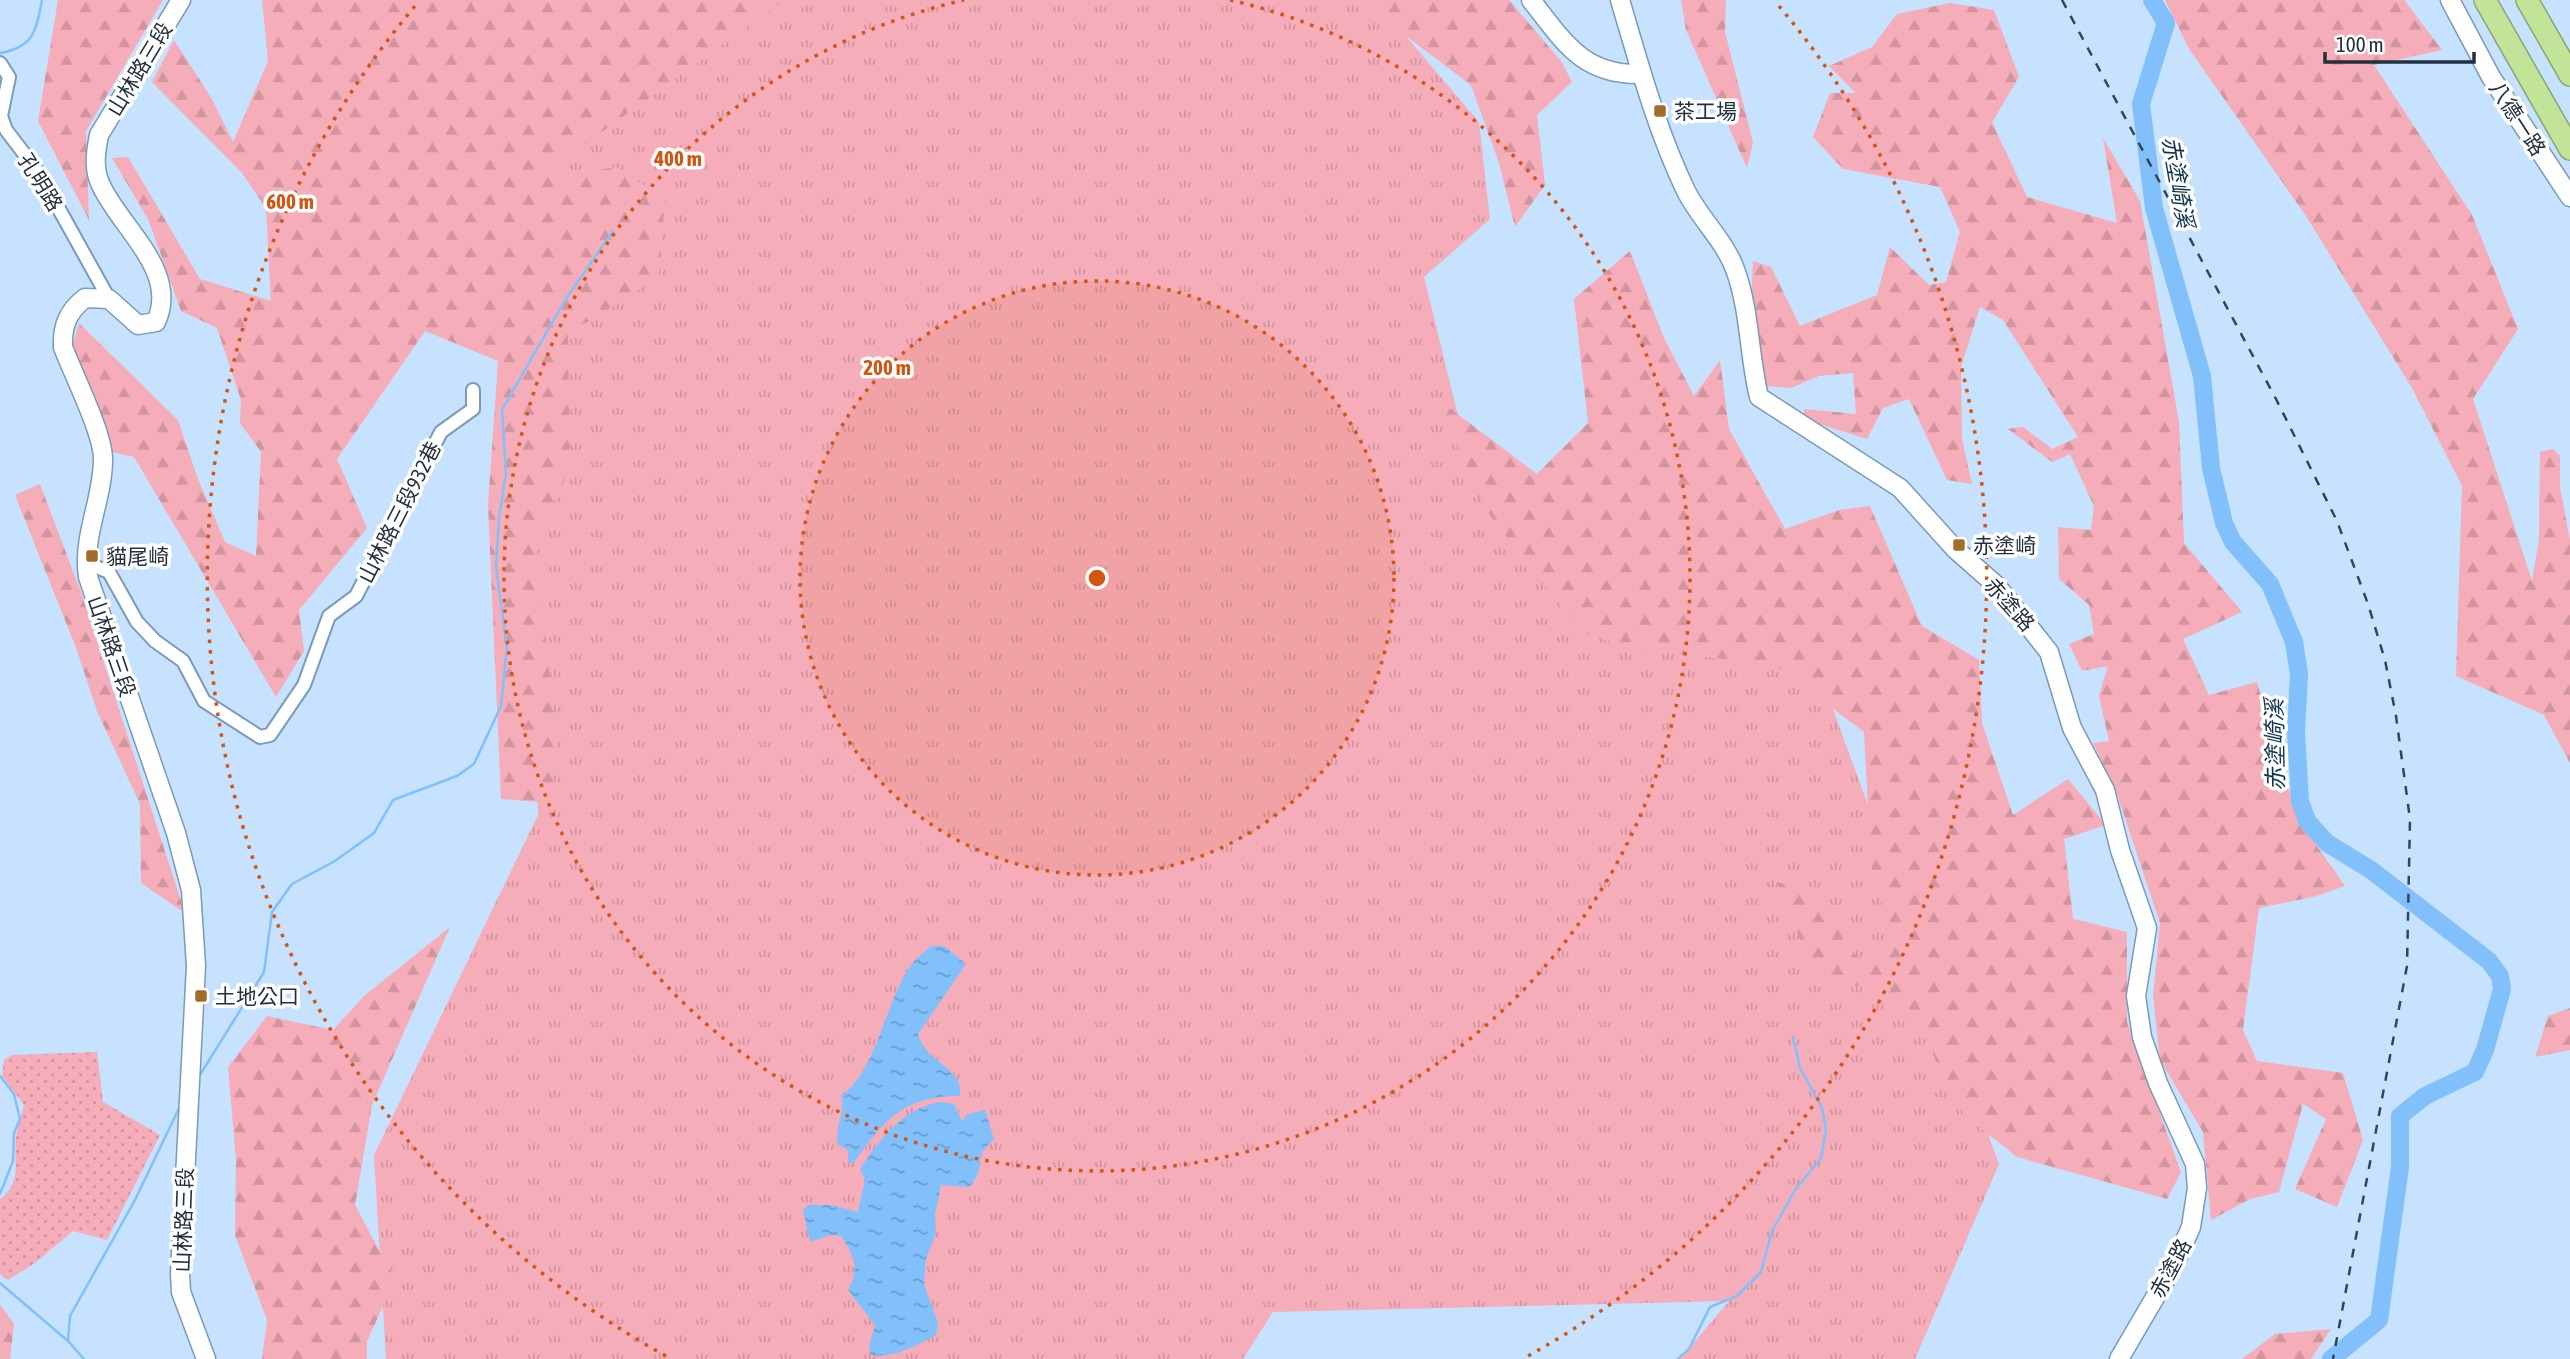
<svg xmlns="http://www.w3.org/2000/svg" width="2570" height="1359" font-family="'Asap Condensed','Noto Sans TC',sans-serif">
	<defs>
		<pattern id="grass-tufts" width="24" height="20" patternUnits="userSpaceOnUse" patternTransform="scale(1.75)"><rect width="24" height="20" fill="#f5adb9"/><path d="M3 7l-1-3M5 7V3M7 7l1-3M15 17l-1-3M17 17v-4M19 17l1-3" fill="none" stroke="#d295a0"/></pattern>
		<pattern id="forest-firs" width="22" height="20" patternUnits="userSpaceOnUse" patternTransform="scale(1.75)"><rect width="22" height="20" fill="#f5adb9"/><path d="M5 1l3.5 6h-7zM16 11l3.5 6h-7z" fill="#d295a0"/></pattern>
		<pattern id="park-dots" width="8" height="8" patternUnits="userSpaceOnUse" patternTransform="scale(1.75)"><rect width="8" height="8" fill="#f5adb9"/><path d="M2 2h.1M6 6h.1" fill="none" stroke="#d295a0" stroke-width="1.8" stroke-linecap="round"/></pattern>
		<pattern id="water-ripples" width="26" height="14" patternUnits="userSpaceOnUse" patternTransform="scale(1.75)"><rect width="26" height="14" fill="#81c0fb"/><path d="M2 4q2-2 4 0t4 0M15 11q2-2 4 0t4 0" fill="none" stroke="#699ccd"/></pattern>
	</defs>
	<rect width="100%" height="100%" fill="#c6e2fe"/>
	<path fill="url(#grass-tufts)" d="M733 0H1375L1479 122 1490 219 1424 277 1462 432 1819 671 1999 1164 1915 1359H1680L1729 1301 1273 1312 1243 1359H386L374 1155 538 815 509 176Z"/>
	<g fill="url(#forest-firs)">
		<path d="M58 0H163L86 131 89 220 38 121Z"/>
		<path d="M262 0H784L537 179 616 167 665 199 659 277 590 321 568 331 570 468 536 539 557 750 550 803 501 799 488 505 498 361 425 331 337 459 367 528 299 610 304 651 276 697 134 457 112 452 71 351 79 323 178 420 198 479 225 542 256 556 261 452 240 423 241 400 217 328 181 311 148 219 112 158 128 157 200 279 271 301 266 208 242 173 152 82 174 40 212 99 233 142 268 61Z"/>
		<path d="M1358 0H1509L1561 61 1572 82 1537 115 1545 185 1515 227 1499 163 1471 85Z"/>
		<path d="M1681 0H1726L1725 32 1753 142 1747 168 1686 30Z"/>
		<path d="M2165 0H2404L2442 50 2374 65 2472 215 2518 329 2473 399 2532 581 2539 540 2540 452 2553 449 2560 456V487L2570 541V763L2544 715 2456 676 2462 486 2412 388 2306 216 2189 49Z"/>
		<path d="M1950 3 1994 10 2019 77 1992 122 2027 197 2117 223 2103 138 2140 201 2179 422 2184 543 2242 612 2183 639 2209 695 2257 682 2298 819 2345 886 2313 897 2259 908 2243 1030 2257 1061 2343 1073 2363 1140 2337 1207 2295 1189 2326 1119 2303 1104 2279 1192 2250 1199 2211 1220 2203 1132 2160 1060 2153 996 2160 923 2116 791 2093 743 2109 741 2099 696 2108 666 2082 671 2069 644 2094 634 2089 605 2059 579 2058 527 2091 530 2094 506 2070 454 2052 462 2008 429 2023 427 2052 449 2078 437 2003 320 1980 307 1961 367 1962 439 1972 484 1947 480 1909 399 1883 408 1867 439 1804 419V409L1856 414 1853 373 1819 376 1791 388 1765 386 1751 304 1753 261 1771 267 1800 326 1877 295 1890 247 1929 285 1946 282 1960 232 1940 187 1843 169 1813 137 1830 93H1856L1829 66 1872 47 1897 14Z"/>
		<path d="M1630 251 1664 338 1694 396 1720 360 1729 429 1785 529 1839 510 1870 506 1922 626 1979 660 1982 723 2013 815 2068 779 2106 825 2064 839 2073 919 2127 932V1022L2181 1172 2167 1199 2017 1157 1964 1115 1910 1009 1810 964 1777 882 1816 893 1864 968 1893 943 1871 865 1864 732 1773 664 1636 650 1581 632 1488 513 1435 397 1537 474 1588 423 1574 299Z"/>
		<path d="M40 484 82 595 185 913 141 883 140 804 97 711 75 645 15 495Z"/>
		<path d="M450 927 372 1105 355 1205 395 1280 367 1341V1359H262L267 1320 235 1235 236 1160 228 1067 267 1016 333 1030 364 996Z"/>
		<path d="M2570 1008V1050L2535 1057 2548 1016Z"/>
		<path d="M0 1304 14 1324 10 1359H0Z"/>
		<path d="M2331 1329 2311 1359H2242L2275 1334Z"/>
	</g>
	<path fill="url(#park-dots)" d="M97 1052 103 1102 160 1135 107 1240 73 1231 35 1263 8 1280 0 1274V1199C23 1182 13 1163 16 1138 17 1127 21 1116 24 1105L2 1076 4 1060 12 1055Z"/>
	<g fill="url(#water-ripples)">
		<path d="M931 946H944L966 964 918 1034C927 1065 964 1067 960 1096 904 1095 883 1121 853 1164L848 1162V1150L838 1145C834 1127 846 1114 841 1096 877 1071 885 1001 911 965 916 958 925 952 931 946Z"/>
		<path d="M939 1102 954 1104 962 1121 968 1114 985 1110 994 1139 982 1152 978 1174 970 1187 941 1185 935 1215 936 1233 926 1259 924 1284 938 1323 936 1335C918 1345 893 1359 871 1355L869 1346 875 1325 848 1290C860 1270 854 1254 841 1236L831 1235 810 1242 803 1210 808 1205H831L858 1212 865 1180 860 1169C880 1139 901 1110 939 1102Z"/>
	</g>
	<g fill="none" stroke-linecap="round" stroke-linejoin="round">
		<g stroke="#81c0fb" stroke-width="2.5">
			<path d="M0 53C34 47 36 31 42 0"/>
			<path d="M0 1076 14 1094 20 1119 14 1133 13 1161 0 1194"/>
			<path d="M198 1078 264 972 272 912 292 884 335 861 374 833 393 800 457 776 474 764 501 706 507 648 496 567 499 518 506 473 502 410 565 300 613 231"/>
			<path d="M0 1283 68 1341 84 1359"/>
			<path d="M68 1341 70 1316 135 1200 181 1104"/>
			<path d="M1678 1359 1689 1349 1710 1307 1737 1296 1761 1272 1772 1231 1795 1190 1821 1158 1826 1130 1822 1108 1800 1068 1793 1037"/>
		</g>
		<path stroke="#81c0fb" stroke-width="18" d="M2152 0 2166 23 2141 104 2154 208 2202 376 2211 468 2224 523 2233 542 2270 584 2294 642 2299 674 2296 731 2300 801 2307 821 2327 843 2371 870 2489 961 2500 976 2502 989 2485 1050 2475 1072 2425 1096 2400 1116V1167L2379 1320 2331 1359"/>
		<g stroke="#799abb" stroke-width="16">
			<g id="street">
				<path d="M0 63 9 77 1 116 6 130 39 173 109 299"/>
				<path d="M86 563 109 572 137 622 155 641 183 661 204 701 260 737 270 735 304 685 329 616 356 596 441 432 473 409V390"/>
			</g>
		</g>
		<g stroke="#799abb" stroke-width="21">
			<g id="secondary">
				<path d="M181 0 99 135C96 151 93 167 100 183 118 226 180 270 156 322L138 325 109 299 85 298C68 311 62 326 63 347 73 374 103 433 103 459 103 500 82 535 88 577L176 833 191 890 196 966 180 1274 181 1292 206 1359"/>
				<path d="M1531 0C1564 42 1583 76 1642 74"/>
				<path d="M1620 0C1639 64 1657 131 1686 191 1700 219 1726 242 1736 272 1750 312 1749 356 1759 397L1900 488 1955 549 1997 586 2049 652 2072 728 2105 790 2120 850 2147 928 2136 996 2142 1037 2158 1083 2195 1164 2197 1188 2191 1227 2174 1265 2119 1359"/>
				<path d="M2450 0 2491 77 2570 197"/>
			</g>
		</g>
		<g stroke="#8aa578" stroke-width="24">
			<g id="highway">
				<path d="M2485 0 2570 149"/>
				<path d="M2527 0 2570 75"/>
			</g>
		</g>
		<use href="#street" stroke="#fff" stroke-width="12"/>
		<use href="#secondary" stroke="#fff" stroke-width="18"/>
		<use href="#highway" stroke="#c2e498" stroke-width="21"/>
		<path stroke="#354555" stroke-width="2.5" stroke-dasharray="9 9" stroke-linecap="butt" d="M2062 0 2276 399 2337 521 2368 604 2385 660 2396 716 2410 819 2407 966 2333 1359"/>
	</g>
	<circle cx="1097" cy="578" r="297" fill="#d45511" fill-opacity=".12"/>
	<g fill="none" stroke="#d45511" stroke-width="3.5" stroke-dasharray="3.5 7">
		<circle cx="1097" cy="578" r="297"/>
		<path d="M1230 0A593 593 0 1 1 964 0"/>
		<path d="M666 1356A890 890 0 0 1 415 6M1779 6A890 890 0 0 1 1528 1356"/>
	</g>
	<g fill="#a36c28" stroke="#fff" stroke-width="2.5">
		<rect x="1653" y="104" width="14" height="14" rx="3.5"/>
		<rect x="1952" y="538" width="14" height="14" rx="3.5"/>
		<rect x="85" y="549" width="14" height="14" rx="3.5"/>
		<rect x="194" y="989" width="14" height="14" rx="3.5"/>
	</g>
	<g text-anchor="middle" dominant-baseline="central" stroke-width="7" stroke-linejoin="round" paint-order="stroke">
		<g font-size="21" fill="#22303e" stroke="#fff">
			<text transform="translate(139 69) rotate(-59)">山林路三段</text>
			<text transform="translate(2518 118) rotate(57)">八德一路</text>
			<text transform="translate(41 182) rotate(58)">孔明路</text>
			<text transform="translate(399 512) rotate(-63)">山林路三段932巷</text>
			<text transform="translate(2010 604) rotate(48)">赤塗路</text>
			<text transform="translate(112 646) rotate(71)">山林路三段</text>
			<text transform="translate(183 1220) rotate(-88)">山林路三段</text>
			<text transform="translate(2170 1268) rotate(-62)">赤塗路</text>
		</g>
		<g font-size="21" fill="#22303e" stroke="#fff" text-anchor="start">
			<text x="1674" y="111">茶工場</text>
			<text x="1973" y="545">赤塗崎</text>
			<text x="106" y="556">貓尾崎</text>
			<text x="215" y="996">土地公口</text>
		</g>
		<g font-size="23" font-style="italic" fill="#123451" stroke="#fff">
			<text transform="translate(2178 182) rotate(80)">赤塗崎溪</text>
			<text transform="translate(2275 745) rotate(-91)">赤塗崎溪</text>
		</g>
	</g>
	<circle cx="1097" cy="578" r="10" fill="#d45511" stroke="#fff" stroke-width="3.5"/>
	<g font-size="21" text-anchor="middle" font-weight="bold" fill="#d45511" stroke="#fff" stroke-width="7" stroke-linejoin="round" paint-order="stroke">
		<text x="678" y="166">400 m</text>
		<text x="290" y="209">600 m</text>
		<text x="887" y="375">200 m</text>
	</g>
	<path d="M2325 52v10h149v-10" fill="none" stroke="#22303e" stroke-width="3.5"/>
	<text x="2336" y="52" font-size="21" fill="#22303e" stroke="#ffffff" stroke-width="5" paint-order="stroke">100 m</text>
</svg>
